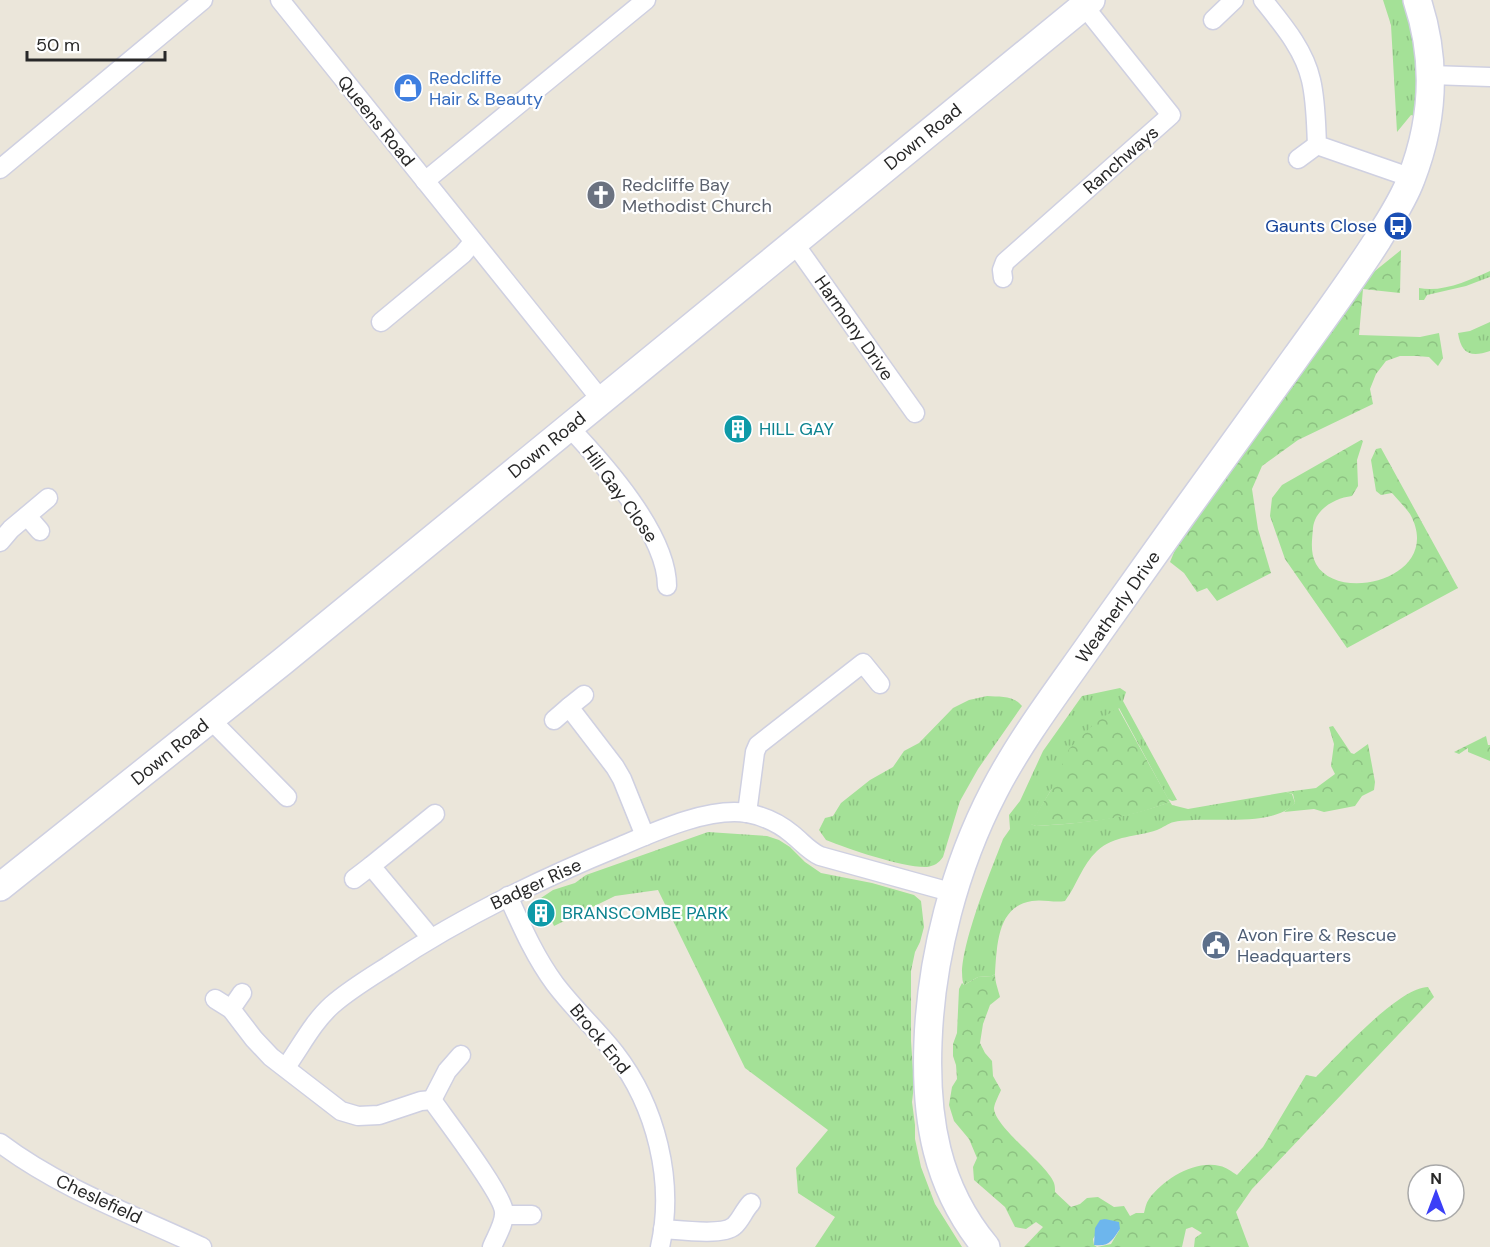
<svg xmlns="http://www.w3.org/2000/svg" width="1490" height="1247" font-family="'DM Sans',sans-serif">
	<defs>
		<pattern id="grass-tufts" width="24" height="20" patternUnits="userSpaceOnUse" patternTransform="scale(1.5)"><rect width="24" height="20" fill="#a4e197"/><path d="M3 7l-1-3M5 7V3M7 7l1-3M15 17l-1-3M17 17v-4M19 17l1-3" fill="none" stroke="#8dc182"/></pattern>
		<pattern id="forest-crowns" width="20" height="18" patternUnits="userSpaceOnUse" patternTransform="scale(1.5)"><rect width="20" height="18" fill="#a4e197"/><path d="M2 6a3 3 0 1 1 6 0M12 15a3 3 0 1 1 6 0" fill="none" stroke="#8dc182"/></pattern>
	</defs>
	<rect width="100%" height="100%" fill="#ebe6da"/>
	<g fill="url(#grass-tufts)">
		<path d="M1383 0H1408L1415 22 1418 117 1411 115 1397 132 1391 25Z"/>
		<path d="M1490 271V277L1487 278 1466 286 1427 295 1424 300H1419V288C1442 293 1470 280 1490 271Z"/>
		<path d="M1490 322V351C1470 358 1461 353 1458 333L1470 331Z"/>
		<path d="M1120 688 1126 692 1123 701 1177 800 1172 801 1168 799 1119 708 1051 790 1031 824 1036 826C1084 823 1124 819 1170 802L1172 805 1188 809 1286 792 1292 794 1295 803C1272 829 1206 815 1174 822 1168 823 1163 828 1157 830 1137 837 1114 835 1097 851 1082 865 1077 885 1065 901 1054 903 1043 899 1032 901 997 906 997 946 995 974L992 976 978 977 964 985C953 961 993 866 1003 839L1010 829 1009 815 1020 801 1043 751 1082 696Z"/>
		<path d="M987 696C1000 697 1013 695 1022 706L978 769 960 801 943 857C939 863 934 866 927 867 903 868 849 849 826 840L819 830 825 818 833 816 841 803 870 780 893 767 904 751 919 743 953 708 969 700Z"/>
		<path d="M708 832 767 836 779 840 790 847 805 862 821 873 872 883 914 895 921 901 924 927 920 942 915 952 911 971V1041L914 1085 912 1102 915 1125V1139L921 1167 935 1204 962 1247H815L835 1217 798 1193 796 1168 828 1130 745 1068 658 890 615 896 554 926 541 898 553 890 575 883 586 875Z"/>
	</g>
	<g fill="url(#forest-crowns)" fill-rule="evenodd">
		<path d="M1401 250 1400 293 1363 289 1359 335 1420 337 1439 333 1443 358 1438 366 1429 357 1417 356H1400L1386 361 1376 374 1370 389 1373 404 1298 440 1262 466 1252 489 1258 529 1271 573 1217 601 1207 588 1197 592 1184 573 1170 562 1177 545 1360 283Z"/>
		<path d="M1361 440 1363 441 1357 460 1358 486 1352 496C1335 498 1315 509 1313 528 1312 541 1310 552 1316 564 1339 605 1445 577 1410 514 1405 507 1398 500 1392 493L1381 495 1376 491 1371 460 1376 449 1381 448 1458 588 1347 648 1285 559 1270 516 1272 498 1282 485Z"/>
		<path d="M1118 708 1170 802C1124 820 1084 823 1036 826L1030 824 1051 790 1069 749 1096 722Z"/>
		<path d="M1333 726 1351 753 1354 754 1368 744 1375 782 1374 790 1362 796 1355 806 1324 812 1314 809 1284 812 1295 803 1293 794 1286 792 1316 788 1335 774 1331 766 1334 744 1329 727Z"/>
		<path d="M1486 736 1488 745H1490V761L1468 752V748L1459 754 1454 752Z"/>
		<path d="M995 974C995 982 998 989 1000 997L990 1005 983 1024 980 1043 985 1053 992 1061 993 1076 1001 1090C999 1095 995 1102 994 1108 994 1127 1047 1164 1054 1183 1055 1186 1055 1189 1055 1192L1071 1207 1080 1204 1087 1198 1098 1197 1114 1207 1124 1206 1130 1216 1136 1213H1144C1145 1209 1146 1203 1149 1199 1164 1179 1194 1160 1220 1166 1226 1167 1232 1172 1237 1175L1263 1147 1306 1075 1316 1077C1338 1055 1399 987 1428 987L1434 997 1252 1189 1236 1212 1249 1247H1194L1195 1238 1202 1233 1192 1227 1186 1229 1182 1247H1024L1043 1227 1036 1222 1026 1229 1015 1227 1005 1207 974 1180 973 1167 977 1158 969 1139 954 1121 949 1105 952 1087 957 1079 956 1065 953 1056V1044L957 1033 959 989 962 983 964 985 978 977 992 976ZM1105 1219 1120 1229 1111 1244 1097 1247 1094 1245 1093 1239Z"/>
	</g>
	<path fill="#6db6ed" d="M1105 1219 1119 1222 1120 1229C1112 1240 1110 1247 1094 1245L1095 1228 1100 1220Z"/>
	<g fill="none" stroke-linecap="round" stroke-linejoin="round">
		<g stroke="#cfd0e1" stroke-width="21">
			<g id="street">
				<path d="M280 0 602 401"/>
				<path d="M1263 0C1282 24 1304 49 1311 80 1316 101 1316 124 1317 145L1412 178"/>
				<path d="M1213 20 1234 0"/>
				<path d="M1431 75 1490 77"/>
				<path d="M1298 159 1317 145"/>
				<path d="M0 169 203 0"/>
				<path d="M425 181 646 0"/>
				<path d="M794 243 915 413"/>
				<path d="M1003 278 1002 270 1005 262 1171 115 1084 6"/>
				<path d="M381 322 463 254 473 242"/>
				<path d="M569 427C604 464 667 534 667 586"/>
				<path d="M27 516 40 531"/>
				<path d="M0 542 11 529 48 498"/>
				<path d="M569 707 584 695"/>
				<path d="M210 719 287 797"/>
				<path d="M554 720 569 707 615 767 622 779 645 836"/>
				<path d="M747 813 755 752 758 745 863 663 880 684"/>
				<path d="M354 879 371 866"/>
				<path d="M508 896C522 927 535 957 555 984 574 1009 596 1029 615 1053 656 1106 675 1181 660 1247"/>
				<path d="M431 938 371 866 435 814"/>
				<path d="M215 999 231 1009 254 1039 271 1057 341 1111 358 1116 379 1115 421 1101 432 1100C446 1120 503 1194 504 1212 505 1223 496 1237 492 1247"/>
				<path d="M231 1009 242 993"/>
				<path d="M286 1067C301 1046 313 1022 332 1005 349 990 369 978 388 966 461 917 540 879 621 846 656 831 709 807 747 813 763 816 780 824 792 834 802 842 809 851 820 856L954 893"/>
				<path d="M432 1100 447 1071 461 1055"/>
				<path d="M0 1143C61 1189 134 1215 202 1247"/>
				<path d="M505 1215H532"/>
				<path d="M663 1229C679 1230 723 1236 734 1226 741 1220 744 1210 751 1203"/>
			</g>
		</g>
		<g stroke="#cfd0e1" stroke-width="30">
			<g id="secondary">
				<path d="M0 887 282 662 1091 0"/>
				<path d="M986 1247C936 1187 925 1118 928 1042 931 957 955 866 994 791 1023 735 1063 684 1099 632 1164 540 1230 448 1296 357 1324 318 1352 280 1377 241 1389 221 1403 201 1411 179 1434 120 1437 60 1417 0"/>
			</g>
		</g>
		<use href="#street" stroke="#fff" stroke-width="18"/>
		<use href="#secondary" stroke="#fff" stroke-width="27"/>
	</g>
	<defs>
		<g id="shop-disc" transform="scale(1.5)"><circle r="9.5" fill="#3f7fe0" stroke="#fff"/><path d="M-5-2.5h2.3a2.7 3.5 0 0 1 5.4 0H5L5.5 6h-11ZM-1.5-2.5h3a1.5 2.3 0 0 0-3 0Z" fill="#fff"/></g>
		<g id="church-disc" transform="scale(1.5)"><circle r="9.5" fill="#6b7280" stroke="#fff"/><path d="M-1.2-6h2.4v3.5h3.3v2.4h-3.3V6h-2.4V-.1h-3.3v-2.4h3.3Z" fill="#fff"/></g>
		<g id="bus-disc" transform="scale(1.5)"><circle r="9.5" fill="#1a4fb4" stroke="#fff"/><path d="M-5-6H5V4H4V6H2V4H-2V6H-4V4H-5ZM-3.5-4V0h7V-4ZM-3.5 1.2v1.5H-2V1.2ZM2 1.2v1.5H3.5V1.2Z" fill="#fff"/></g>
		<g id="building-disc" transform="scale(1.5)"><circle r="9.5" fill="#0f9aa8" stroke="#fff"/><path d="M-4-6H4V6H1V3H-1V6H-4ZM-2.5-4.3h1.7v1.8h-1.7ZM.8-4.3h1.7v1.8H.8ZM-2.5-1h1.7V.8h-1.7ZM.8-1h1.7V.8H.8Z" fill="#fff"/></g>
		<g id="civic-disc" transform="scale(1.5)"><circle r="9.5" fill="#5c6f8a" stroke="#fff"/><path d="M-.6-6.5H3V-4.5H.6V-3L4-1V1h2V6H-6V1h2V-1L-.6-3ZM-1.2 2.5V6h2.4V2.5Z" fill="#fff"/></g>
	</defs>
	<g fill-rule="evenodd">
		<use href="#shop-disc" x="408" y="88"/>
		<use href="#church-disc" x="601" y="195"/>
		<use href="#bus-disc" x="1398" y="226"/>
		<use href="#building-disc" x="738" y="429"/>
		<use href="#building-disc" x="541" y="913"/>
		<use href="#civic-disc" x="1216" y="945"/>
	</g>
	<g text-anchor="middle" dominant-baseline="central" stroke-width="4.5" stroke-linejoin="round" paint-order="stroke">
		<g font-size="18" fill="#366cbe" stroke="#fff" text-anchor="start">
			<text x="429" y="78">Redcliffe<tspan x="429" dy="21">Hair &amp; Beauty</tspan></text>
		</g>
		<g font-size="18" fill="#282828" stroke="#fff">
			<text transform="translate(376 121) rotate(51)">Queens Road</text>
			<text transform="translate(923 137) rotate(-39)">Down Road</text>
			<text transform="translate(1121 160) rotate(-41)">Ranchways</text>
			<text transform="translate(854 328) rotate(55)">Harmony Drive</text>
			<text transform="translate(547 445) rotate(-39)">Down Road</text>
			<text transform="translate(620 494) rotate(54)">Hill Gay Close</text>
			<text transform="translate(1118 607) rotate(-55)">Weatherly Drive</text>
			<text transform="translate(170 752) rotate(-39)">Down Road</text>
			<text transform="translate(536 884) rotate(-25)">Badger Rise</text>
			<text transform="translate(600 1039) rotate(51)">Brock End</text>
			<text transform="translate(99 1199) rotate(25)">Cheslefield</text>
		</g>
		<g font-size="18" fill="#5b616d" stroke="#fff" text-anchor="start">
			<text x="622" y="185">Redcliffe Bay<tspan x="622" dy="21">Methodist Church</tspan></text>
		</g>
		<g font-size="18" fill="#164399" stroke="#fff" text-anchor="end">
			<text x="1377" y="226">Gaunts Close</text>
		</g>
		<g font-size="18" fill="#0d838f" stroke="#fff" text-anchor="start">
			<text x="759" y="429">HILL GAY</text>
			<text x="562" y="913">BRANSCOMBE PARK</text>
		</g>
		<g font-size="18" fill="#4e5e75" stroke="#fff" text-anchor="start">
			<text x="1237" y="935">Avon Fire &amp; Rescue<tspan x="1237" dy="21">Headquarters</tspan></text>
		</g>
	</g>
	<g transform="translate(1436 1193)"><circle r="28" fill="#ffffff" stroke="#a9a9a9" stroke-width="1.5"/>
	<path d="M0-4.5L10 22L0 15L-10 22Z" fill="#3b3ff7"/>
	<text y="-9" font-size="16" font-weight="bold" text-anchor="middle" fill="#282828">N</text>
	</g>
	<path d="M27 51v9h138v-9" fill="none" stroke="#282828" stroke-width="3"/>
	<text x="36" y="51" font-size="18" fill="#282828" stroke="#ffffff" stroke-width="4.5" paint-order="stroke">50 m</text>
</svg>
